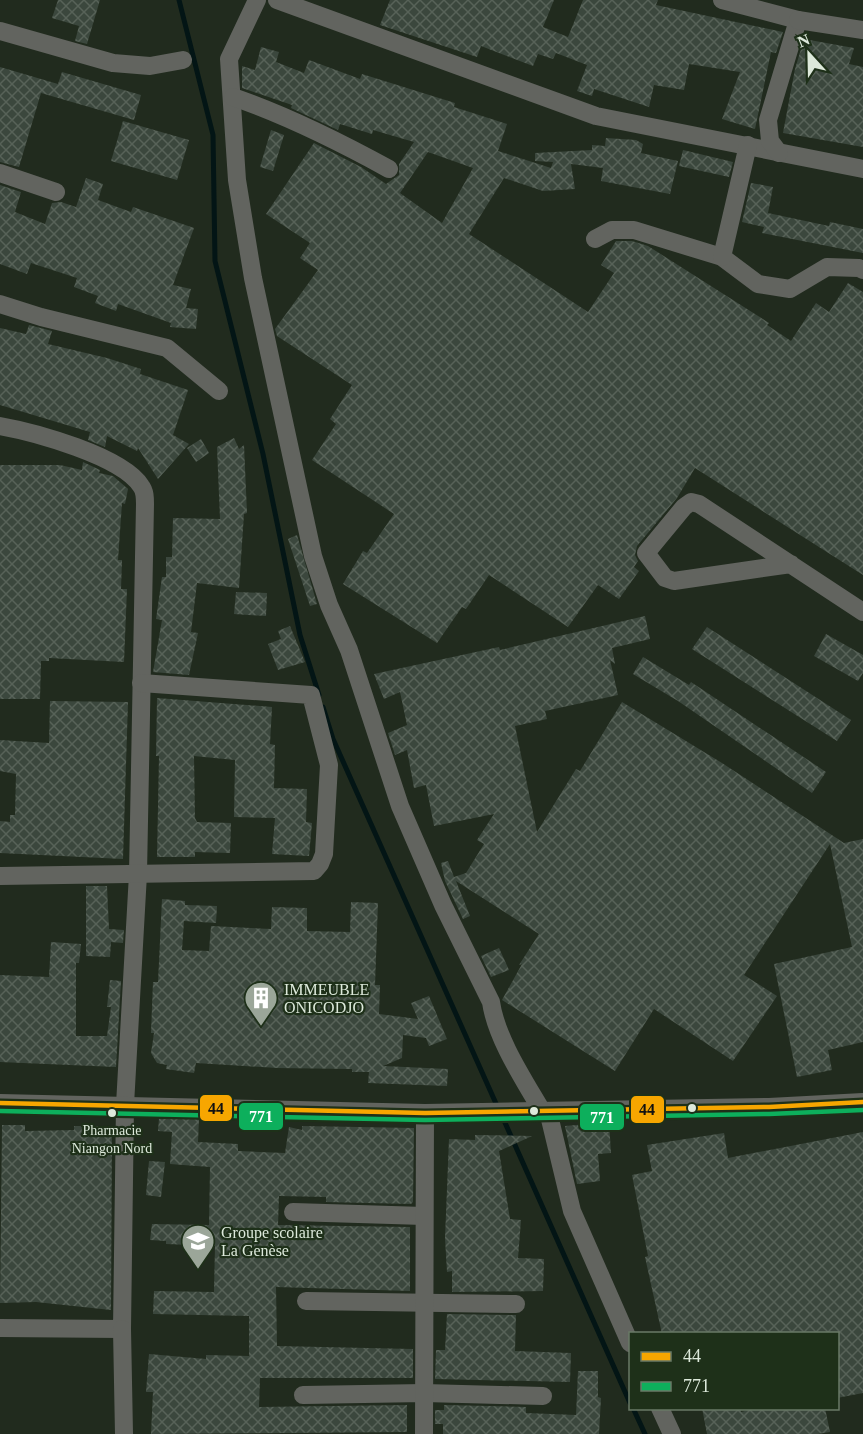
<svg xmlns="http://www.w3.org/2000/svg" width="863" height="1434" font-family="'Times New Roman',serif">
	<defs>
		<pattern id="building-cross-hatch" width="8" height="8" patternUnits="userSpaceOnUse" patternTransform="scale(1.5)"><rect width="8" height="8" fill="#3b473d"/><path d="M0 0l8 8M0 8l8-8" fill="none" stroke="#576258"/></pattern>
	</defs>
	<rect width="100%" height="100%" fill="#212b1e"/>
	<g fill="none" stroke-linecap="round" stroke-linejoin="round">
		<g stroke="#031515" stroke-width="5">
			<path d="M179 0 213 135 215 261 263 454 300 635 319 695"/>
			<path d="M323 707 333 739 498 1108"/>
			<path d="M502 1116 630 1403"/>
			<path d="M633 1408 645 1434"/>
		</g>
	</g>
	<g fill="url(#building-cross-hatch)" fill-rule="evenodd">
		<path d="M58 0H100L87 44 75 41 79 26 52 18Z"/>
		<path d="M390 0H554L543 27 568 37 583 0H658L656 5 783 32 776 53 771 52 755 129 722 119 740 72 689 64 684 90 654 85 649 107 594 89 592 96 577 91 587 65 556 53 553 59 538 54 533 66 481 46 477 57 380 25Z"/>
		<path d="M804 39 854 48 849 64 863 67V147L783 133 795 69Z"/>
		<path d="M261 47 279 52 276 62 304 73 309 60 360 79 362 74 455 103 454 107 507 124 498 151 551 168 553 162 535 161V153L592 150V145L605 146 606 138 636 140 643 144 641 153 678 161 670 194 601 181 603 168 571 164 575 189 543 191 504 178 469 234 588 312 614 273 601 265 616 241H632L648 246 769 323 767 325 791 341 816 303 829 312 848 283 863 292V575L695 468 677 498 637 546 635 555 638 561 634 567 639 571 619 599 598 585 568 627 489 575 466 609 462 607 437 643 343 584 363 551 367 553 394 514 312 460 336 424 330 419 352 385 277 336 275 329 318 270 300 258 310 243 266 214 314 143 361 167 386 184 399 175V164L414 142 373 130 372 134 340 124 338 130 291 108 292 105 242 88V66L255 70ZM428 152 473 168 442 223 400 193Z"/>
		<path d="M0 67 58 84 62 72 141 95 134 120 41 93 19 167 0 162Z"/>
		<path d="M123 121 189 140 177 180 111 161Z"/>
		<path d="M271 130 284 135 273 171 260 167Z"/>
		<path d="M683 150 733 162 729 177 679 166Z"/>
		<path d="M86 178 103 184 98 200 131 212 133 207 194 228 173 285 191 289 186 308 198 309 196 329 170 327 171 323 118 304 116 311 95 303 98 296 74 287 77 278 31 263 27 274 0 264V185L21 192 15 212 45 224 52 203 61 202 76 207Z"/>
		<path d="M751 183 773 187 768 213 829 226 830 222 863 229V253L762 233 764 227 742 222Z"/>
		<path d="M29 325 52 331 48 344 107 358 141 369 140 374 188 390 173 435 189 444 158 479 138 448 137 451 107 436 105 447 88 440 90 432 0 405V328L26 334Z"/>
		<path d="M234 438 239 449 244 445 247 513 244 514 239 588 197 583 191 632 198 633 189 675 153 672 162 620 156 619 162 577H166V557H172L173 518 220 519 217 447Z"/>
		<path d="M201 439 209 453 196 462 187 448Z"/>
		<path d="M83 462 100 470 99 473 113 476 128 489 125 504 122 503 118 560H122L121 589H127L124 662 49 658V661H41L40 699H0V465H60L82 470Z"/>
		<path d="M297 535 317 604 310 606 288 539Z"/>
		<path d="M236 592 267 593 266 616 234 614Z"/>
		<path d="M645 616 650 639 612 648 615 664 610 660 618 695 545 711 547 719 515 726 537 832 576 769 580 771 622 702 722 763 844 843 863 839V1042L828 1050 832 1070 797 1077 774 964 852 947 830 844 744 975 777 996 733 1061 654 1009 615 1071 502 1000 522 964 519 965 539 934 456 881 470 916 463 919 445 881 441 863 448 861 454 877 466 873 484 844 477 840 494 814 434 826 426 785 414 788 407 750 395 755 388 733 407 725 400 692 384 699 374 674 499 647 500 650Z"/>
		<path d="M290 626 305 662 278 670 268 644 281 639 278 631Z"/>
		<path d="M707 627 851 720 837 741 692 649Z"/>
		<path d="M826 634 863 655V673L858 681 814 656Z"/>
		<path d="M643 657 689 685 691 682 826 772 812 793 678 701 633 674Z"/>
		<path d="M157 698 272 707 270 744 275 745 274 788 307 789 306 822 312 823 309 856 272 854 275 818 234 817 235 760 194 756 195 818 197 822 231 823 230 853 195 852V857H157L159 756H156Z"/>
		<path d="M50 701 128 702 123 859 0 853V821L10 822V815H15L16 774 0 771V740L49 743Z"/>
		<path d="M86 886H107L109 929 124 930 123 943 111 942 110 957 86 956Z"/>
		<path d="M162 899 185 901V905L217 906 216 923 184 921 182 950 209 951 211 926 271 929 272 907 307 908V931L350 932 351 902 378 903 375 985H380L379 1014 418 1019 411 1003 429 996 447 1039 429 1046 426 1038 403 1035 402 1058 383 1066 448 1069 447 1086 368 1083 369 1072H352V1069L277 1068 196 1063 194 1073 166 1069 167 1065 157 1063 151 1053 154 1033H151L153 982H158Z"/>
		<path d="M51 942 81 944 79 963H76V1036H107L111 1007H107L110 980 121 981 116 1067 0 1062V975L49 977Z"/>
		<path d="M499 948 509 970 491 977 481 956Z"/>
		<path d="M159 1118 199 1119 198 1142 238 1144V1151L285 1153 289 1127 302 1130V1126L414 1128 413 1202 411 1204 326 1202V1197L279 1196 278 1225 410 1227V1291L276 1287 277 1346 413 1349V1378H260L259 1407 407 1405V1432L151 1434 153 1392H146L149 1354 206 1359V1355L249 1356V1316L153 1314 154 1291 214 1292 215 1246 166 1244V1241L150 1240 152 1224 209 1225 210 1167 170 1164 172 1132 158 1131Z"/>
		<path d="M609 1122 611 1153 598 1154 600 1181 577 1184 565 1126Z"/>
		<path d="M2 1125H25V1131L74 1130V1126H112L111 1310 36 1302 0 1303Z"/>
		<path d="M863 1132V1393L837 1398V1334H662L645 1257 648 1256 632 1175 652 1171 647 1145 724 1133 728 1158Z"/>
		<path d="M475 1135 532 1136 499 1151 510 1219 521 1220 518 1258 544 1259 543 1291 452 1292V1271L447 1272 445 1238 449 1139 475 1140Z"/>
		<path d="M149 1161 165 1162 161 1197 146 1195Z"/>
		<path d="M447 1314 516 1315 515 1351 571 1353 570 1382 435 1379 436 1350H445Z"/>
		<path d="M578 1371H598V1397L601 1398 599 1434H443V1424H435V1410H444V1405L526 1407V1413L576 1415Z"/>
		<path d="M702 1408H741V1412L756 1408H825L830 1432 818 1434H707Z"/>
	</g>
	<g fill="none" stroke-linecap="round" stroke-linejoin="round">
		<g stroke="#62645f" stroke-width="18">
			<path d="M257 0 229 59 237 180 253 278 313 556 329 605 349 650 400 806 443 905 491 1002C496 1038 524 1080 542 1111"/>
			<path d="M277 0 596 116 863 169"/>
			<path d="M722 0 798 20 768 120 770 141 779 153"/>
			<path d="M798 20 863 30"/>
			<path d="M0 31 113 63 150 66 183 60"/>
			<path d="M233 97C288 116 338 141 389 169"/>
			<path d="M0 173 56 192"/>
			<path d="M595 239 612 230H634L722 257 758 284 790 289 827 267 859 268 863 270"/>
			<path d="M722 257 748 145"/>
			<path d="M0 304 41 317 167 348 219 391"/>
			<path d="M0 426C34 432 122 456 141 486 145 491 145 498 145 504L138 874 125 1105 122 1329 0 1328"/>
			<path d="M791 564 674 581 665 578 646 553 684 507 691 502 699 504 863 612"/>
			<path d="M0 876 314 871 320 864 324 854 329 765 311 695 141 683"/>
			<path d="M0 1103 425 1113 769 1107 863 1102"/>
			<path d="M548 1111 572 1211 630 1343"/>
			<path d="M293 1212 424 1216"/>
			<path d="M306 1301 516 1304"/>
			<path d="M122 1329 124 1434"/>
			<path d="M303 1395 424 1393 543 1396"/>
			<path d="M660 1408 672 1434"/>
			<path d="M424 1434 425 1113"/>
		</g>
		<g stroke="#1e3019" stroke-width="9">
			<path id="bus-1" d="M0 1103 425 1113 769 1107 863 1102"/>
		</g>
		<g stroke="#1e3019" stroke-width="9">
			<path id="bus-2" d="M0 1111 425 1120 769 1114 863 1110"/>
		</g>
		<use href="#bus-1" stroke="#f7a600" stroke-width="4.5"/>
		<use href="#bus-2" stroke="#0daf5c" stroke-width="4.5"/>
	</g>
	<defs>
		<g id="building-pin" transform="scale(1.725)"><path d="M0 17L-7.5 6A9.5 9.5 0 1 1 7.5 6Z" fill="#9ba699" stroke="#1e3019"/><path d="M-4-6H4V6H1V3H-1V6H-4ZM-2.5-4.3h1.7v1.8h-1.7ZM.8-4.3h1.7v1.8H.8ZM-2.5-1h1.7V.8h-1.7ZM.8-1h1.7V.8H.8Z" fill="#fff"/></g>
		<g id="school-pin" transform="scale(1.725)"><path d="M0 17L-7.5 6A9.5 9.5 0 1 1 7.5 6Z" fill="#9ba699" stroke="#1e3019"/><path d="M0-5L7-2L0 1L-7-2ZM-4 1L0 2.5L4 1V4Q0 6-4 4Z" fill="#fff"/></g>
	</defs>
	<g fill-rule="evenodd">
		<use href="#building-pin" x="261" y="998"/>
		<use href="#school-pin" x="198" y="1241"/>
	</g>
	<g fill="#dde9db" stroke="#1e3019" stroke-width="2">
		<circle cx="692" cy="1108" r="5"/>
		<circle cx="534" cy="1111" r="5"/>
		<circle cx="112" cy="1113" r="5"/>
	</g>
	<g text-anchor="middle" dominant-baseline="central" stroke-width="4.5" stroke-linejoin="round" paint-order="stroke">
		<g font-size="14" fill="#dde9db" stroke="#1e3019">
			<text x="112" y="1130">Pharmacie<tspan x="112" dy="18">Niangon Nord</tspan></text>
		</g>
		<g font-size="16" fill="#dde9db" stroke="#1e3019" text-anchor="start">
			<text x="284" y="989">IMMEUBLE<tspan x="284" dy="18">ONICODJO</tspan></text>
			<text x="221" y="1232">Groupe scolaire<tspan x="221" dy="18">La Genèse</tspan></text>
		</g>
	</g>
	<g stroke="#1e3019" stroke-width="2">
		<rect x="199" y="1094" width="34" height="28" rx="6" fill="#f7a600"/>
		<rect x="630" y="1095" width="35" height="29" rx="6" fill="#f7a600"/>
		<rect x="238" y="1102" width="46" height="29" rx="6" fill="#0daf5c"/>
		<rect x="579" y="1103" width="46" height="28" rx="6" fill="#0daf5c"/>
	</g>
	<g font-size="16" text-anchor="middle" font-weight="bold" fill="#fff">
		<text x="261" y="1122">771</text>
		<text x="602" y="1123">771</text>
	</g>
	<g font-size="16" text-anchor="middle" font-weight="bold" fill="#111">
		<text x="216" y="1114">44</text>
		<text x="647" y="1115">44</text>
	</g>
	<rect x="629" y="1332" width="210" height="78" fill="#1e3019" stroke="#6a7a67" stroke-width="1.5"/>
	<rect x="641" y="1352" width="30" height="9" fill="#f7a600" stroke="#6a7a67" stroke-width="1.5"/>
	<text x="683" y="1362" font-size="18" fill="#dde9db">44</text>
	<rect x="641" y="1382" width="30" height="9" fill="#0daf5c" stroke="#6a7a67" stroke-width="1.5"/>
	<text x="683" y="1392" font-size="18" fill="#dde9db">771</text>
	<g transform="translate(809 54) rotate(338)" stroke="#1e3019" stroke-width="4.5" paint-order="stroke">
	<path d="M0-4.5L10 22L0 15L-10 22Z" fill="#dde9db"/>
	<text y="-9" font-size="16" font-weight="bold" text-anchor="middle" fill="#dde9db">N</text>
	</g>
</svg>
